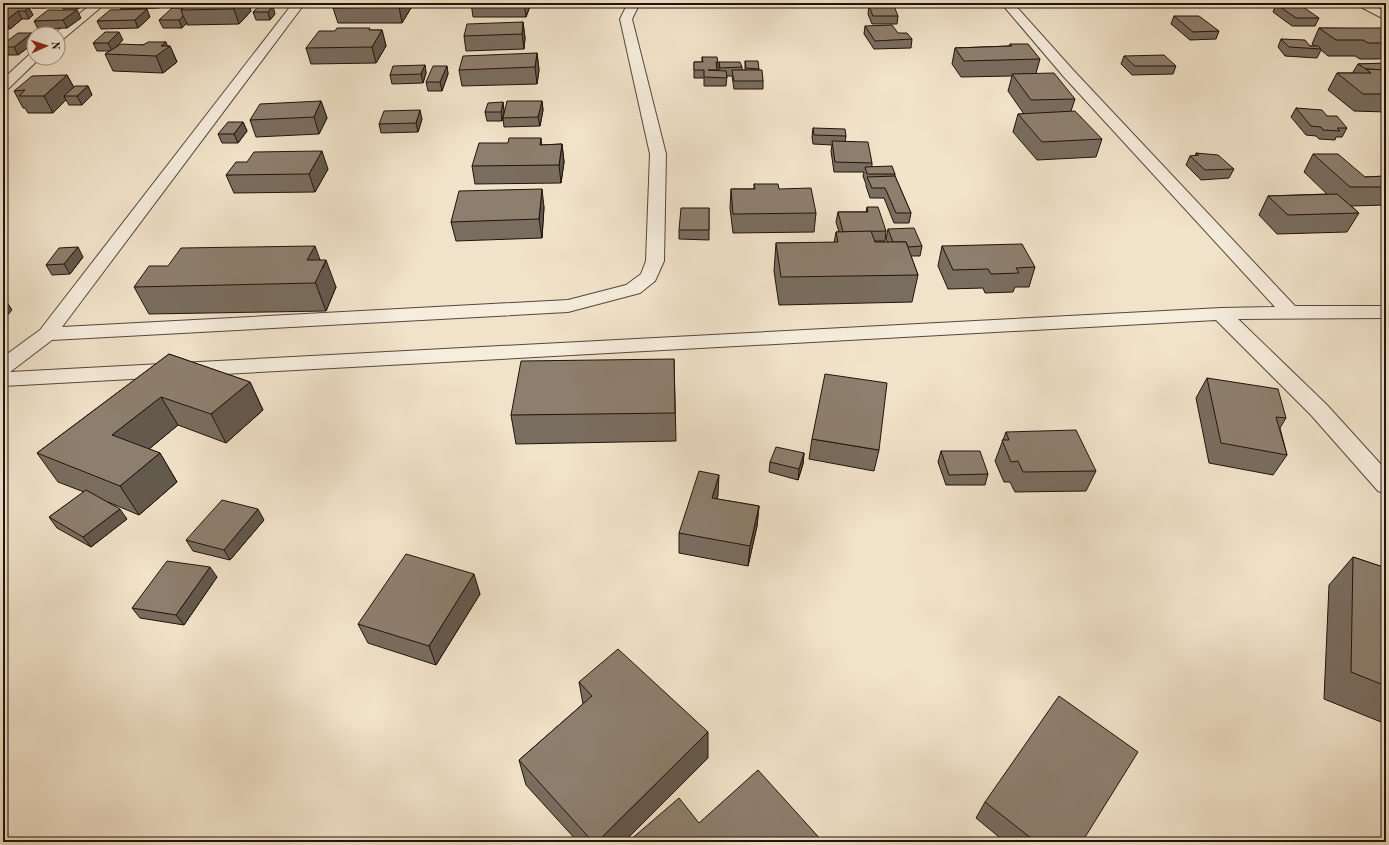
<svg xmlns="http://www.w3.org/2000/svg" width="1389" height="845" font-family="'Old Standard TT',serif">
	<rect width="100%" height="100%" fill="#f1e3ca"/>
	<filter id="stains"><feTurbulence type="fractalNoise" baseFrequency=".005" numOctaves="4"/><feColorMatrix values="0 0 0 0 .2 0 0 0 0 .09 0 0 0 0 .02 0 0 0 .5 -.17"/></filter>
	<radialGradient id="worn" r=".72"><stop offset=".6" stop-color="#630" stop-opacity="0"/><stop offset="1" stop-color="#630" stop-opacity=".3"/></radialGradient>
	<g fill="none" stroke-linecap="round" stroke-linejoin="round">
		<g stroke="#54473b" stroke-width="2">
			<g id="minor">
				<path d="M3 3H13L7 8 3 9Z"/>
				<path d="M93 3H106L62 40 58 41V34H54Z"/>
				<path d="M293 3H305L62 327 568 300 626 285 641 274 646 261 650 154 620 19 628 3H640L632 19 666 154 664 261 655 281 640 293 568 312 52 340 10 372 1221 308 1275 307 1064 77 1001 3H1013L1074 71 1295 306H1386V318L1238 319 1327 405 1386 470V494L1378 491 1311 415 1216 320 3 386V357L40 330Z"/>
				<path d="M1355 3H1369L1386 12V20L1357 5Z"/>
				<path d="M34 53V58H40L38 60 8 89 3 90V79L30 54Z"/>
			</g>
		</g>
		<use href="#minor" fill="#f6eddd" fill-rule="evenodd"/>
	</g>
	<g fill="#796d5f" stroke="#20130b">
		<path d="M29 3H52L45 8H32Z"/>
		<path d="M61 3H85L78 9H63Z"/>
		<path d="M118 3H165L159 8 121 9Z"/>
		<path d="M189 3H256L250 8 251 11 239 24 187 25V23L182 28H163L159 20 183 8Z"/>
		<path d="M337 3H410L411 8 402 23H338L333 8Z"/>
		<path d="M471 3H531V4L526 17H473Z"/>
		<path d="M686 3H722V4L686 5Z"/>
		<path d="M849 3H897L896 5 851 6Z"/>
		<path d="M1276 4 1319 18 1315 26H1292L1273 12Z"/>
		<path d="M259 6 275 14 270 20H256L253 12Z"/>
		<path d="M869 6 898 16 897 24H872L868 14Z"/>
		<path d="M3 8H29L33 15 29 19H22L10 29H3Z"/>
		<path d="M1174 16 1219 31 1216 39 1190 40 1171 24Z"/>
		<path d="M150 17 138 28 101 29 97 21Z"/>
		<path d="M81 18 67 28 38 29 34 21Z"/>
		<path d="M523 22 525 38 524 49 466 51 464 36Z"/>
		<path d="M865 26 912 39 911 48 874 49 864 34Z"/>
		<path d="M1319 28 1386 29V53H1384L1380 59H1360L1355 56H1328L1321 50 1317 58 1285 56 1278 47 1281 39 1310 46H1315L1312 44Z"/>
		<path d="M371 30H382L386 46 376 63 311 64 306 48Z"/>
		<path d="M32 33 34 38V43L18 55H4L3 53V44Z"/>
		<path d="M123 40 114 48 166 42 167 46H170L177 62 163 73 113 71 105 54 110 51H97L93 43Z"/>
		<path d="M1010 44 1040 59 1036 73 1075 99 1071 111 1102 139 1096 157 1037 160 1013 132 1018 114H1024L1008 91 1012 76 961 77 952 64 955 48 1009 46Z"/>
		<path d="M537 53 539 70 537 84 462 86 459 70Z"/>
		<path d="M1124 56 1176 66 1173 74 1132 75 1121 64Z"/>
		<path d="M702 57 718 62V71H719V62L742 67V70H745V61L759 69V70L763 81V89H734L732 76H727L726 86H704V78H694V62H702Z"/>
		<path d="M1358 64H1386V112L1354 111 1328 90 1337 73H1355L1353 72Z"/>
		<path d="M425 65 426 73 423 83 392 84 390 75Z"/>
		<path d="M447 66 448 74 442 91H428L426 82Z"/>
		<path d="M67 75 74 88 88 86 92 95 82 105H69L66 100 53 113H28L25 108H23L14 91Z"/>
		<path d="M321 101 327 118 319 134 256 137 250 120Z"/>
		<path d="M542 101 543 110 540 126 504 127 503 118 502 121H487L485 112 503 102 504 111Z"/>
		<path d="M1296 108 1327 116 1347 128 1342 137H1336L1335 140 1319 139 1316 136 1306 135 1291 117Z"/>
		<path d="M422 119 418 132 381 133 379 124Z"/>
		<path d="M243 122 247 131 238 143H222L218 134Z"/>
		<path d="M813 128 846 136 845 142 872 163V167L895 174V176L911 213 909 223H894L884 198H870L866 186V184L863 176 864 172H834L831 151 832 145 813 144 812 137Z"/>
		<path d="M562 144 564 162 561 183 475 184 472 166 542 145Z"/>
		<path d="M1196 153 1234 169 1229 178 1201 180 1186 165 1190 156H1195Z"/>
		<path d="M1313 154 1365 177 1386 176V205L1351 206 1359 213 1347 232 1277 234 1259 215 1268 196 1327 194 1304 172Z"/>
		<path d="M328 169 315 192 234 193 226 175Z"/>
		<path d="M754 184 779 189 816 213 814 232 733 233 730 208 731 189H754Z"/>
		<path d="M544 207 542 238 456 241 451 222Z"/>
		<path d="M867 207 886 231 885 241H875V242H888L886 239 888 229 922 246 920 256H911L918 275 912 302 779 305 774 271 776 243H834L836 232H839L836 222 838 212H866Z"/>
		<path d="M709 208V240L679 239V230Z"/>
		<path d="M942 246 1035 267 1029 287H1015L1013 292 985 293 983 288 948 289 938 266Z"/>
		<path d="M83 257 70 274 52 275 46 265Z"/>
		<path d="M320 260 336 287 326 311 149 314 134 287 168 266Z"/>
		<path d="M169 354 250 382 263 410 226 443 178 425 149 449 160 453 177 482 139 515 108 502 127 519 91 547 57 528 49 517 84 492 58 482 37 453Z"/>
		<path d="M674 359 676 441 516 444 511 415Z"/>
		<path d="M1207 378 1286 418 1280 428 1287 455 1273 475 1209 463 1196 398Z"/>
		<path d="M1006 432 1096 471 1086 491 1015 492 1010 482H1004L995 461Z"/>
		<path d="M812 439 879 450 874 471 809 459Z"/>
		<path d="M941 451 988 474 985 485H946L938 462Z"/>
		<path d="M804 453 803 464 798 480 769 472 770 462Z"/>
		<path d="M718 495 717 499 759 506 757 526 748 566 679 553V533Z"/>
		<path d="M264 520 230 560 193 551 186 540Z"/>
		<path d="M1353 557 1386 568V724L1324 699 1329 585Z"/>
		<path d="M217 577 184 625 140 618 132 608Z"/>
		<path d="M480 594 436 665 368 643 358 624Z"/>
		<path d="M579 682 708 758 624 842H578L526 785 519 760 583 704Z"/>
		<path d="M985 802 1082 842H1005L976 818Z"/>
	</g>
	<g fill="#63594d" stroke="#20130b">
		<path d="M43 3H52L45 8Z"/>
		<path d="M76 3H85L78 9Z"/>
		<path d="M157 3H165L159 8Z"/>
		<path d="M239 3H248L251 11 239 24 234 9Z"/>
		<path d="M249 3H256L251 8Z"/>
		<path d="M401 3H410L411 8 402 23 399 7Z"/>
		<path d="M524 3H531L526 17Z"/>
		<path d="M273 6 275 14 270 20 268 12Z"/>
		<path d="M29 8 33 15 29 19 25 11Z"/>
		<path d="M147 9 150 17 138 28 135 20Z"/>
		<path d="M77 10 81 18 67 28 63 20Z"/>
		<path d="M18 11 22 19 10 29 5 21Z"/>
		<path d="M183 16 187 23 182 28 179 20Z"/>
		<path d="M523 22 525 38 524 49 522 34Z"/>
		<path d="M382 30 386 46 376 63 372 47Z"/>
		<path d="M119 32 123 40 112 51 108 43Z"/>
		<path d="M32 33 34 38V43L18 55 14 47Z"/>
		<path d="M166 42 168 48 170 46 177 62 163 73 156 56 161 46Z"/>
		<path d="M537 53 539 70 537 84 535 67Z"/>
		<path d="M425 65 426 73 423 83 421 74Z"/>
		<path d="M447 66 448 74 442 91 440 82Z"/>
		<path d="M67 75 76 91 64 96 66 100 53 113 44 96Z"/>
		<path d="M88 86 92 95 82 105 77 96Z"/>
		<path d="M321 101 327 118 319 134 314 117Z"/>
		<path d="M542 101 543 110 540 126 538 117Z"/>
		<path d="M503 102 504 111 502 121 501 112Z"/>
		<path d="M420 110 422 119 418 132 416 123Z"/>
		<path d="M243 122 247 131 238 143 234 134Z"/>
		<path d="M541 138 543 156 540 145Z"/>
		<path d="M562 144 564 162 561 183 559 165Z"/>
		<path d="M322 151 328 169 315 192 309 174Z"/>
		<path d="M542 189 544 207 542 238 539 219Z"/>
		<path d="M315 246 323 268 326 260 336 287 326 311 307 260Z"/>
		<path d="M78 247 83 257 70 274 64 264Z"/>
		<path d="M3 296 12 310 5 318 8 322 3 328Z"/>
		<path d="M250 382 263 410 226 443 211 414Z"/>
		<path d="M161 397 178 425 131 464 112 435Z"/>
		<path d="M160 453 177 482 139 515 120 486Z"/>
		<path d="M804 453 803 464 798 480 799 469Z"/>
		<path d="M719 475 718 495 711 518 712 498Z"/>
		<path d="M759 506 757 526 748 566 750 546Z"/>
		<path d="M120 509 127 519 91 547 83 537Z"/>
		<path d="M258 509 264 520 230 560 224 550Z"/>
		<path d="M210 567 217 577 184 625 176 615Z"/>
		<path d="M474 574 480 594 436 665 429 646Z"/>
		<path d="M708 732V758L624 842H597Z"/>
	</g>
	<g fill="#8d7f6e" stroke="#20130b">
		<path d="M189 3H239L234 9 181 10Z"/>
		<path d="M337 3H401L399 7 333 8Z"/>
		<path d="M1276 4H1299L1319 18H1296Z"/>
		<path d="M259 6H273L268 12H253Z"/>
		<path d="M869 6H894L898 16H873Z"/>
		<path d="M3 8H29L25 11H18L5 21H3Z"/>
		<path d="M172 8H183L181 10 183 16 179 20H159Z"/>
		<path d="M147 9 135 20 97 21 110 10Z"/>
		<path d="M48 10H77L63 20 34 21Z"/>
		<path d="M1174 16H1199L1219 31 1193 32Z"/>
		<path d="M523 22 522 34 464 36 467 24Z"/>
		<path d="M892 25 898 33H907L912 39 875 41 865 26Z"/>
		<path d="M337 28H370L369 30H382L372 47 306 48 319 31H335Z"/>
		<path d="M1319 28H1384L1386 29V37H1380L1386 41V43H1368L1363 40H1336Z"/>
		<path d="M105 32H119L108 43H93Z"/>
		<path d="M18 33H32L14 47H3V44Z"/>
		<path d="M1281 39 1305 40 1310 46H1318L1321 49 1289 47Z"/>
		<path d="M148 42H166L161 46H170L156 56 105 54 121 44 143 45Z"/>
		<path d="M1010 44H1028L1040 59 964 61 955 48 1012 46Z"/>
		<path d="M537 53 535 67 459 70 463 56Z"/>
		<path d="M1164 55 1176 66H1135L1124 56Z"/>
		<path d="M702 57H717L718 62H716L717 70H708L726 71 727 78 704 77V70H694V62H703Z"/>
		<path d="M745 61H758L759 69 746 68Z"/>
		<path d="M719 62H740L742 67 720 68Z"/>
		<path d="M1384 63 1386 64V70L1366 69 1358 64Z"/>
		<path d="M425 65 421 74 390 75 393 66Z"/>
		<path d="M433 66H447L440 82H426Z"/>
		<path d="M1366 69 1386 70V94H1363L1337 73H1371Z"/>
		<path d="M732 70H762L763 81H734Z"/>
		<path d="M1054 73 1075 99 1031 100 1012 74Z"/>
		<path d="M67 75 44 96H19L25 90 14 91 32 76Z"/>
		<path d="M75 86H88L77 96H64Z"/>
		<path d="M321 101 314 117 250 120 260 104Z"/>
		<path d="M507 101H542L538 117 503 118Z"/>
		<path d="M503 102 501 112H485L488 103Z"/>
		<path d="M1296 108 1322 110 1327 116H1337L1347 128H1337L1340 131 1323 130 1321 127 1311 126Z"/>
		<path d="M420 110 416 123 379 124 384 111Z"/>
		<path d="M1075 111 1102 139 1042 142 1018 114Z"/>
		<path d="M228 122H243L234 134H218Z"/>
		<path d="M813 128 845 129 846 136 814 135Z"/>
		<path d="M509 138H541L540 145 562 144 559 165 472 166 479 143H508Z"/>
		<path d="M832 141 868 142 872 163 835 162Z"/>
		<path d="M322 151 309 174 226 175 236 162H247L254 152Z"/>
		<path d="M1196 153 1218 155 1234 169 1205 170 1190 156 1199 155Z"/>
		<path d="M1313 154H1338L1365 177 1386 176V187H1350Z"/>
		<path d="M892 166 895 174H867L865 167Z"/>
		<path d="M895 176 911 213H896L885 188H872L867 177Z"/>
		<path d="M754 184H778L779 189 811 188 816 213 733 214 731 189H755Z"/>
		<path d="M542 189 539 219 451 222 459 191Z"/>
		<path d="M1337 194 1359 213 1288 215 1268 196Z"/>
		<path d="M867 207H878L886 231 843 232 838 212H868Z"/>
		<path d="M681 208H709V230H679Z"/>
		<path d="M914 228 922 246 908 247 906 242H893L888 229Z"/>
		<path d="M871 231 875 242H906L918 275 781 277 776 243 838 242 836 232Z"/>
		<path d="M1022 244 1035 267 1016 268 1019 273 991 274 988 269 953 270 942 246Z"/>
		<path d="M315 246 307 260H326L315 283 134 287 149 266H168L181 248Z"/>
		<path d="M78 247 64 264 46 265 59 248Z"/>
		<path d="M169 354 250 382 211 414 161 397 112 435 160 453 120 486 37 453Z"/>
		<path d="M674 359 675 413 511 415 521 361Z"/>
		<path d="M825 374 887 383 879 450 812 439Z"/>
		<path d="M1207 378 1278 389 1286 418 1276 417 1287 455 1221 443Z"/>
		<path d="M1076 430 1096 471 1023 472 1018 461 1011 462 1002 440H1009L1006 432Z"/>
		<path d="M776 447 804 453 799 469 770 462Z"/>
		<path d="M941 451H980L988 474 949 475Z"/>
		<path d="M699 471 719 475 712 498 759 506 750 546 679 533Z"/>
		<path d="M86 490 120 509 83 537 49 517Z"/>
		<path d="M222 500 258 509 224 550 186 540Z"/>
		<path d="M406 554 474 574 429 646 358 624Z"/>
		<path d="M1353 557 1386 568V686L1351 672Z"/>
		<path d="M167 561 210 567 176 615 132 608Z"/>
		<path d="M618 649 708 732 597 842H593L519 760 592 696 579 682Z"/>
		<path d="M1059 696 1138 752 1082 842H1036L985 802Z"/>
		<path d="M758 770 823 842H629V841L679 798 699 823Z"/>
	</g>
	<rect width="1389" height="845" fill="none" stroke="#f1e3ca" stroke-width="16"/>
	<rect x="4" y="4" width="1381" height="837" fill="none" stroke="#20130b" stroke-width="2"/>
	<rect x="8" y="8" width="1373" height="829" fill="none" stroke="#20130b"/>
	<g transform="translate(46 46) rotate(87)"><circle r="19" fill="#f6eddd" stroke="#a09689"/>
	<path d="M0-3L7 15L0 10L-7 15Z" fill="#8f2418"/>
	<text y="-6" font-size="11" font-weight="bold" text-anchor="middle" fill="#20130b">N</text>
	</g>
	<rect width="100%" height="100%" filter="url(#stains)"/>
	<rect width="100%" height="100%" fill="url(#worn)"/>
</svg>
